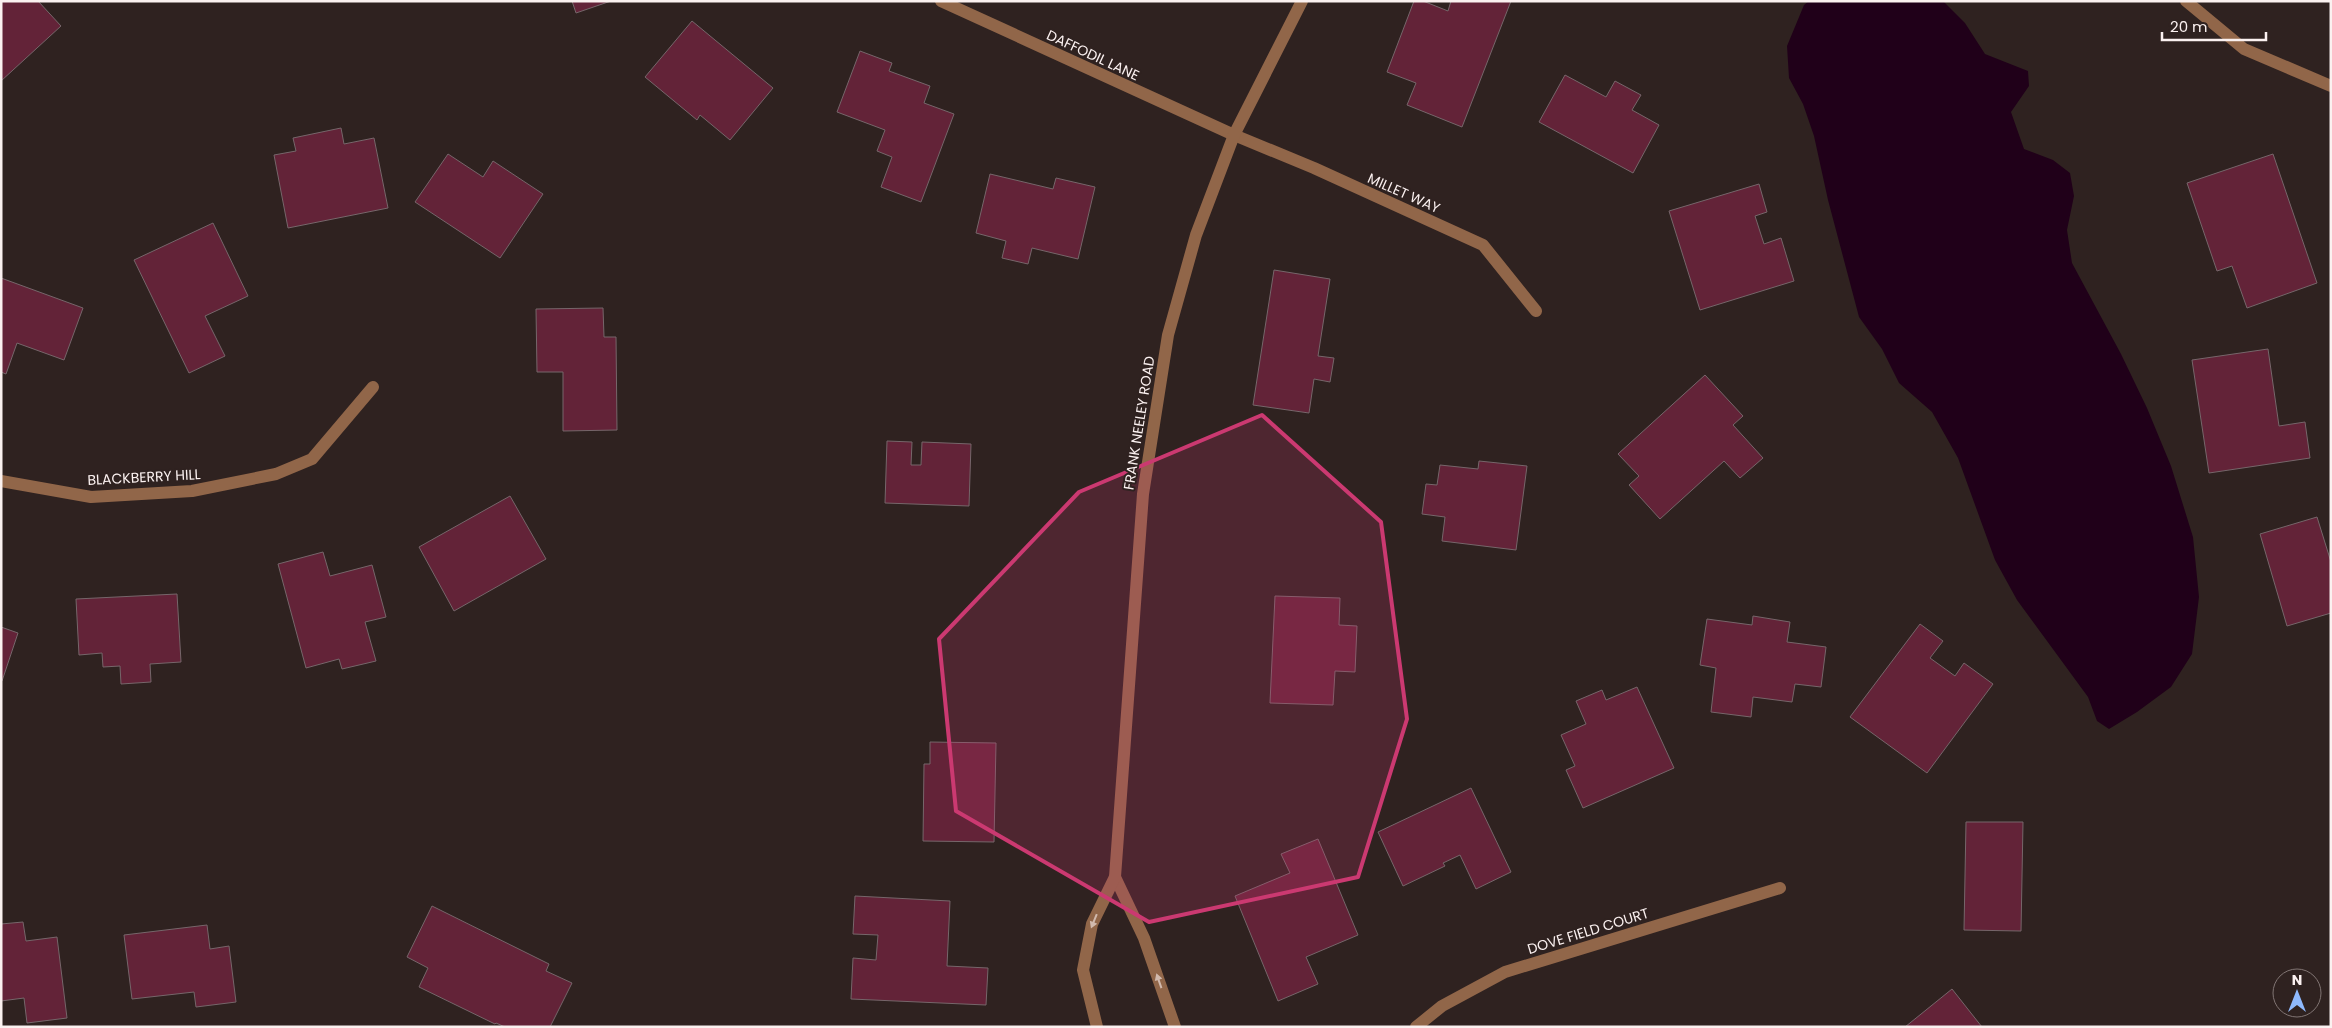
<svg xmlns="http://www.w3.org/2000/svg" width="2332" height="1028" font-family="Poppins,sans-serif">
	<rect width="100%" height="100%" fill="#2f2220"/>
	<path fill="#200019" d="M1809 1H1943L1965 23 1985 54 2028 71 2029 86 2011 112 2024 149 2053 160 2070 173 2074 196 2067 230 2072 263 2121 354 2147 408 2171 466 2193 537 2199 597 2192 654 2171 687 2137 712 2109 729 2097 721 2088 697 2017 600 1995 560 1958 458 1932 412 1899 383 1882 349 1859 317 1828 200 1814 136 1803 104 1789 78 1787 46 1804 5Z"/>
	<g fill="#632338" stroke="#76666a">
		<path d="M1 1H38L61 26 1 81Z"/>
		<path d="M572 1H611L576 13Z"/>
		<path d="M1414 1H1423L1448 11 1451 1H1511L1462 127 1407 105 1416 83 1387 72Z"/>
		<path d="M692 21 773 88 730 140 700 115 697 120 645 77Z"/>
		<path d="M860 51 892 63 889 71 930 86 924 103 954 114 921 202 881 187 892 157 877 151 885 130 837 112Z"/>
		<path d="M1565 75 1606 97 1615 81 1641 95 1632 110 1659 125 1633 173 1539 122Z"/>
		<path d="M341 128 344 144 374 138 388 208 288 228 274 155 296 151 293 138Z"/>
		<path d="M448 154 483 177 493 161 543 194 500 258 415 202Z"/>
		<path d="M2273 154 2317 283 2247 308 2232 266 2217 271 2187 183Z"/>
		<path d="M990 174 1053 189 1056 178 1095 187 1078 259 1032 248 1028 264 1002 258 1006 241 976 233Z"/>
		<path d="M1759 184 1767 212 1755 216 1764 244 1781 238 1794 281 1700 310 1669 211Z"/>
		<path d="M213 223 248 296 205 316 225 356 189 373 134 260Z"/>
		<path d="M1274 270 1330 279 1318 356 1334 358 1330 382 1314 379 1309 413 1253 405Z"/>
		<path d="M1 278 83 308 64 360 17 343 6 374 1 372Z"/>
		<path d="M603 308 604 337H616L617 430 563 431V372H537L536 309Z"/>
		<path d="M2268 349 2279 426 2305 422 2310 458 2209 473 2192 360Z"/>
		<path d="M1705 375 1743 416 1733 425 1763 458 1740 478 1724 461 1660 519 1629 485 1639 476 1618 454Z"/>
		<path d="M887 441 912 442 911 465H921L922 442 971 444 969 506 885 503Z"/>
		<path d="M1479 461 1527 466 1516 550 1442 541 1445 517 1422 514 1426 484 1437 485 1440 465 1478 469Z"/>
		<path d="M510 496 546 559 454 611 419 547Z"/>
		<path d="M2317 517 2331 562V613L2287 626 2260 534Z"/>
		<path d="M323 552 330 576 372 565 386 617 365 622 376 661 342 669 339 659 306 668 278 564Z"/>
		<path d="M177 594 181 662 150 664 151 682 121 684 120 666 103 667 102 653 79 655 76 599Z"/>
		<path d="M1275 596 1340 598 1339 625 1357 626 1355 672 1335 671 1333 705 1270 703Z"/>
		<path d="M1753 616 1790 622 1787 642 1826 647 1821 687 1795 684 1792 702 1753 697 1751 717 1711 712 1716 668 1700 665 1707 619 1752 625Z"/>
		<path d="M1920 624 1943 641 1930 658 1955 676 1964 663 1993 684 1927 773 1850 717Z"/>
		<path d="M1 627 18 633 2 681H1Z"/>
		<path d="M1637 687 1674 768 1583 808 1566 770 1575 766 1561 735 1586 724 1576 701 1602 690 1606 700Z"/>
		<path d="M930 742 996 743 994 842 923 841 924 764H930Z"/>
		<path d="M1471 788 1511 872 1476 889 1460 855 1443 863 1445 866 1403 886 1378 832Z"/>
		<path d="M1966 822H2023L2021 931 1964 930Z"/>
		<path d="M1318 839 1358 935 1306 957 1318 984 1278 1001 1235 896 1290 873 1281 854Z"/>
		<path d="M855 896 950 901 947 966 988 968 986 1005 851 999 853 958 876 960 878 935 853 934Z"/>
		<path d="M432 906 549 964 546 971 572 983 550 1027H505L496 1023 495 1024 419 987 428 968 407 957Z"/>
		<path d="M23 922 26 941 57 937 67 1018 27 1023 24 998 1 1001V924Z"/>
		<path d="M207 925 210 949 229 946 236 1002 196 1007 194 992 132 999 124 935Z"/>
		<path d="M1952 989 1982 1027H1905Z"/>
	</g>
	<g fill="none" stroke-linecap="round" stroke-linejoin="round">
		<g stroke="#916649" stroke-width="12">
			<path d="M941 1 1234 135 1314 168 1483 245 1536 311"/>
			<path d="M2186 1 2244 49 2331 86"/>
			<path d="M1 481 91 497 192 491 276 474 312 459 373 387"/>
			<path d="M1115 877 1144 938 1175 1027"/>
			<path d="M1097 1027 1083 970 1092 924 1115 877 1143 494 1168 335 1196 235 1234 135 1302 1"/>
			<path d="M1416 1027 1442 1006 1505 972 1780 888"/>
		</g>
	</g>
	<defs><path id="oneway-solid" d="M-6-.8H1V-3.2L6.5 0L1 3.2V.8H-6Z" transform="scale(1.25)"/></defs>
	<g fill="#d1b9ad">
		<use href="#oneway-solid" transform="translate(1094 921) rotate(112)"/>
		<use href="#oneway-solid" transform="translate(1159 981) rotate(-109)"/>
	</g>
	<path fill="#cb3971" fill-opacity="0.2" stroke="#cb3971" stroke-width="4" stroke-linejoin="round" d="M1262 415 1381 522 1407 719 1358 877 1149 922 956 811 939 639 1079 492Z"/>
	<g text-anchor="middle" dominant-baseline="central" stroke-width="4" stroke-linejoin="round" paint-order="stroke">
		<g font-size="14" fill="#fbf1f0" stroke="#2f2220">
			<text transform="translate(1093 55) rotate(25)">DAFFODIL LANE</text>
			<text transform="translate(1404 193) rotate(24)">MILLET WAY</text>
			<text transform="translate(1139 423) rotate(-81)">FRANK NEELEY ROAD</text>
			<text transform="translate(144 477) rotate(-3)">BLACKBERRY HILL</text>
			<text transform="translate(1588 931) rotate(-17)">DOVE FIELD COURT</text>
		</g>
	</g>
	<rect width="2332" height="1028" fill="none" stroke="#fbf1f0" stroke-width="5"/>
	<g transform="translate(2297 993)"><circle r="24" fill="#2f2220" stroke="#817573"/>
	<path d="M0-4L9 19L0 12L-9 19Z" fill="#8eb9fd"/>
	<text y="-8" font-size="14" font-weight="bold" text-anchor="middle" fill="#fbf1f0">N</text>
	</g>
	<path d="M2162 32v8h104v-8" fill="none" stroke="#fbf1f0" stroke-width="2.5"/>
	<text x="2170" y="32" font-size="15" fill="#fbf1f0" stroke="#2f2220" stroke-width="4" paint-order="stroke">20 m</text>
</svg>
